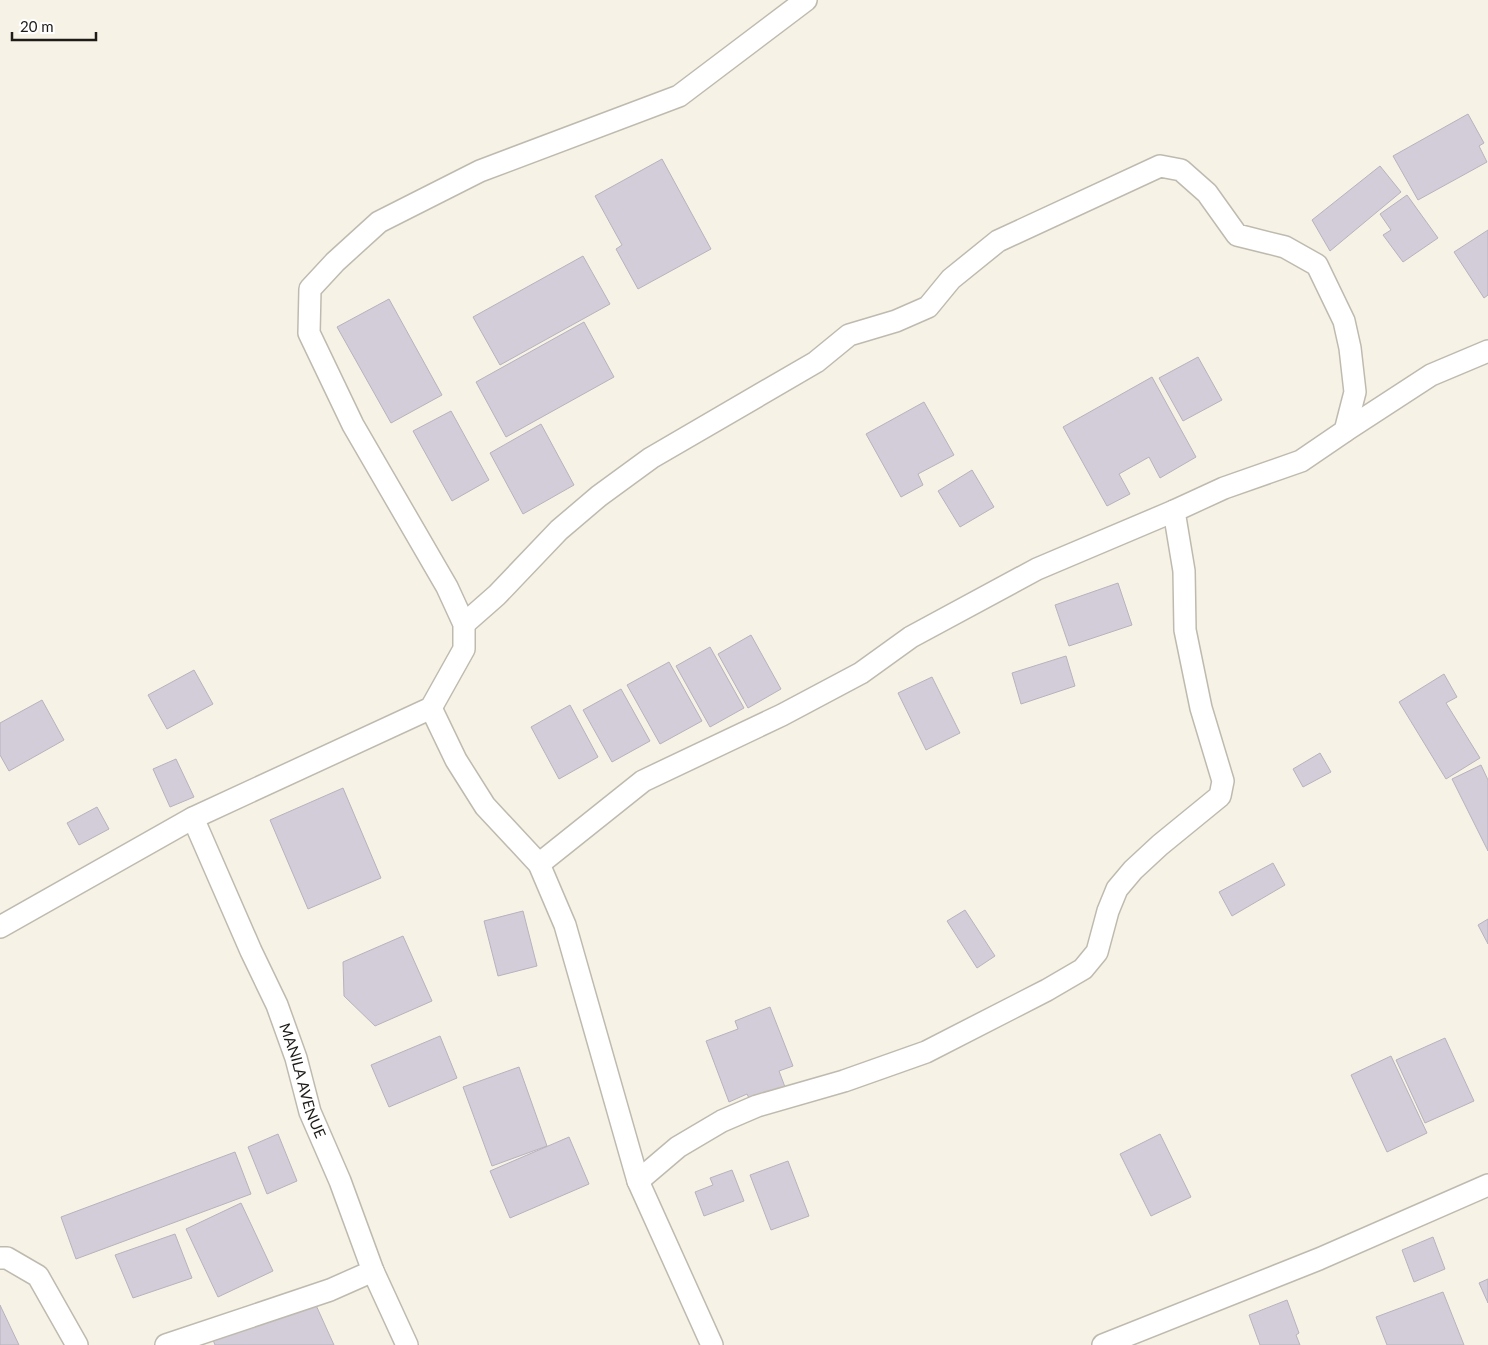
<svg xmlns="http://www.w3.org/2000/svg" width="1488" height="1345" font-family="Lato,sans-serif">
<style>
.building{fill:#d2cdd8;stroke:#b7b2bd}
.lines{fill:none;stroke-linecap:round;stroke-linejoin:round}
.street-casing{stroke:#bfbaaf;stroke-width:24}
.street{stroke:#fff;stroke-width:21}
.labels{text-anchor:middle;stroke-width:4;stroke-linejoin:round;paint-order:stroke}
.street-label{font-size:15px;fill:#1e1c18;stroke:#fff}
</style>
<rect width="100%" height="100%" fill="#f7f2e6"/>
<!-- building -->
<path class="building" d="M1468,114L1484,143L1479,146L1487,162L1418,200L1393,156Z
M662,159L711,249L638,289L616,249L622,245L595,196Z
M1380,166L1401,192L1330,251L1312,220Z
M1407,195L1438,238L1403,262L1383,235L1391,230L1380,214Z
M1488,230V295L1484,298L1454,252Z
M583,256L610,304L500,365L473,317Z
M389,299L442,395L391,423L337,327Z
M584,322L614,377L506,437L476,382Z
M1198,357L1222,400L1183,421L1159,378Z
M1152,377L1196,457L1160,478L1149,457L1119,474L1130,494L1107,506L1063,427Z
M924,402L954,455L918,474L923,485L901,497L866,434Z
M451,411L489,480L452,501L413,431Z
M541,424L574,485L523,514L490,453Z
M972,470L994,507L960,527L938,491Z
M1118,583L1132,625L1069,646L1055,605Z
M751,635L781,689L748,708L718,654Z
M710,647L744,708L710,727L676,666Z
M1066,656L1075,686L1021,704L1012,673Z
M669,662L702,721L660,744L627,685Z
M194,670L213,704L167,729L148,695Z
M1444,674L1457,697L1446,703L1480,758L1446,779L1399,702Z
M932,677L960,733L926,750L898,693Z
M621,689L650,741L612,762L583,710Z
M42,700L64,740L9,771L0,755V723Z
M570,705L598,757L559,779L531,727Z
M1320,753L1331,772L1303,787L1293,769Z
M176,759L194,797L170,807L153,769Z
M1481,765L1488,780V851L1452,779Z
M343,788L381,878L308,909L270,820Z
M97,807L109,829L79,845L67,823Z
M1273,863L1285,885L1232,916L1219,892Z
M965,910L995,956L977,968L947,921Z
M523,911L537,966L498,976L484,921Z
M1488,919V944L1478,925Z
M403,936L432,1001L375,1026L344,996L343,962Z
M770,1007L793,1066L779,1071L785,1087L750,1100L747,1094L729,1102L706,1041L738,1029L735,1021Z
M440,1036L457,1078L389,1107L371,1065Z
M1445,1038L1474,1101L1425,1123L1396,1060Z
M1391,1056L1427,1133L1387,1152L1351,1075Z
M519,1067L547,1146L492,1166L463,1087Z
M278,1134L297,1181L267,1194L248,1147Z
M1160,1134L1191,1197L1151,1216L1120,1154Z
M569,1137L589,1184L510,1218L490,1171Z
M235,1152L251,1194L76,1259L61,1217Z
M788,1161L809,1216L771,1230L750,1175Z
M732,1170L744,1201L704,1216L695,1192L713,1185L710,1178Z
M241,1203L273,1271L218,1297L186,1229Z
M175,1234L192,1278L133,1298L115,1255Z
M1433,1237L1445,1269L1414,1282L1402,1250Z
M1488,1279V1303L1479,1283Z
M1443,1292L1464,1345H1387L1376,1317Z
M1287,1300L1299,1333L1296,1335L1300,1345H1260L1249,1315Z
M315,1303L334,1345H215L213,1340Z
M0,1305L19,1345H0Z"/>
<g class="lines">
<defs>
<g id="street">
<path d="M1345,431L1431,375L1488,351"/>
<path d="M464,624L497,595L559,530L599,496L651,458L816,362L849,335L896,321L928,307L951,279L998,241L1160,166L1181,170L1207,193L1237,235L1285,247L1317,265L1344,321L1350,348L1355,392L1345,431L1301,461L1224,488L1174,511L1184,571L1185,630L1201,708L1223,781L1220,796L1160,845L1133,870L1117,889L1108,911L1097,952L1083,969L1047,990L926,1052L844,1081L757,1106L722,1121L678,1147L638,1181"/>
<path d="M431,708L456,760L485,806L539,864L565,925L638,1181L712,1345"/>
<path id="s1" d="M193,818L251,951L277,1005L296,1058L310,1112L340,1181L373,1271L407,1345"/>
<path d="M539,864L643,781L782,715L861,673L911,637L1037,569L1174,511"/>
<path d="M0,927L193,818L431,708L464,649V624L447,587L353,425L309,333L310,289L335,262L379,222L480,171L679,96L806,0"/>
<path d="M0,1258H7L38,1276L77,1345"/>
<path d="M166,1345L330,1290L373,1271"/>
<path d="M1103,1345L1319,1259L1488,1185"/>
</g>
</defs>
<!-- street casing -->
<use href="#street" class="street-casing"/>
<!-- street -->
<use href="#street" class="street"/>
</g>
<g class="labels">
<!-- street labels -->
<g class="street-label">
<text dy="5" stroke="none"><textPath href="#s1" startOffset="285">MANILA AVENUE</textPath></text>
</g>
</g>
<!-- scale -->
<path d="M12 32v8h84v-8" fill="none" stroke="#1e1c18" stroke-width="2.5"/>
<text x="20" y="32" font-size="15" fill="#1e1c18" stroke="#ffffff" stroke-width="4" paint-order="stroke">20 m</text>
</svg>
